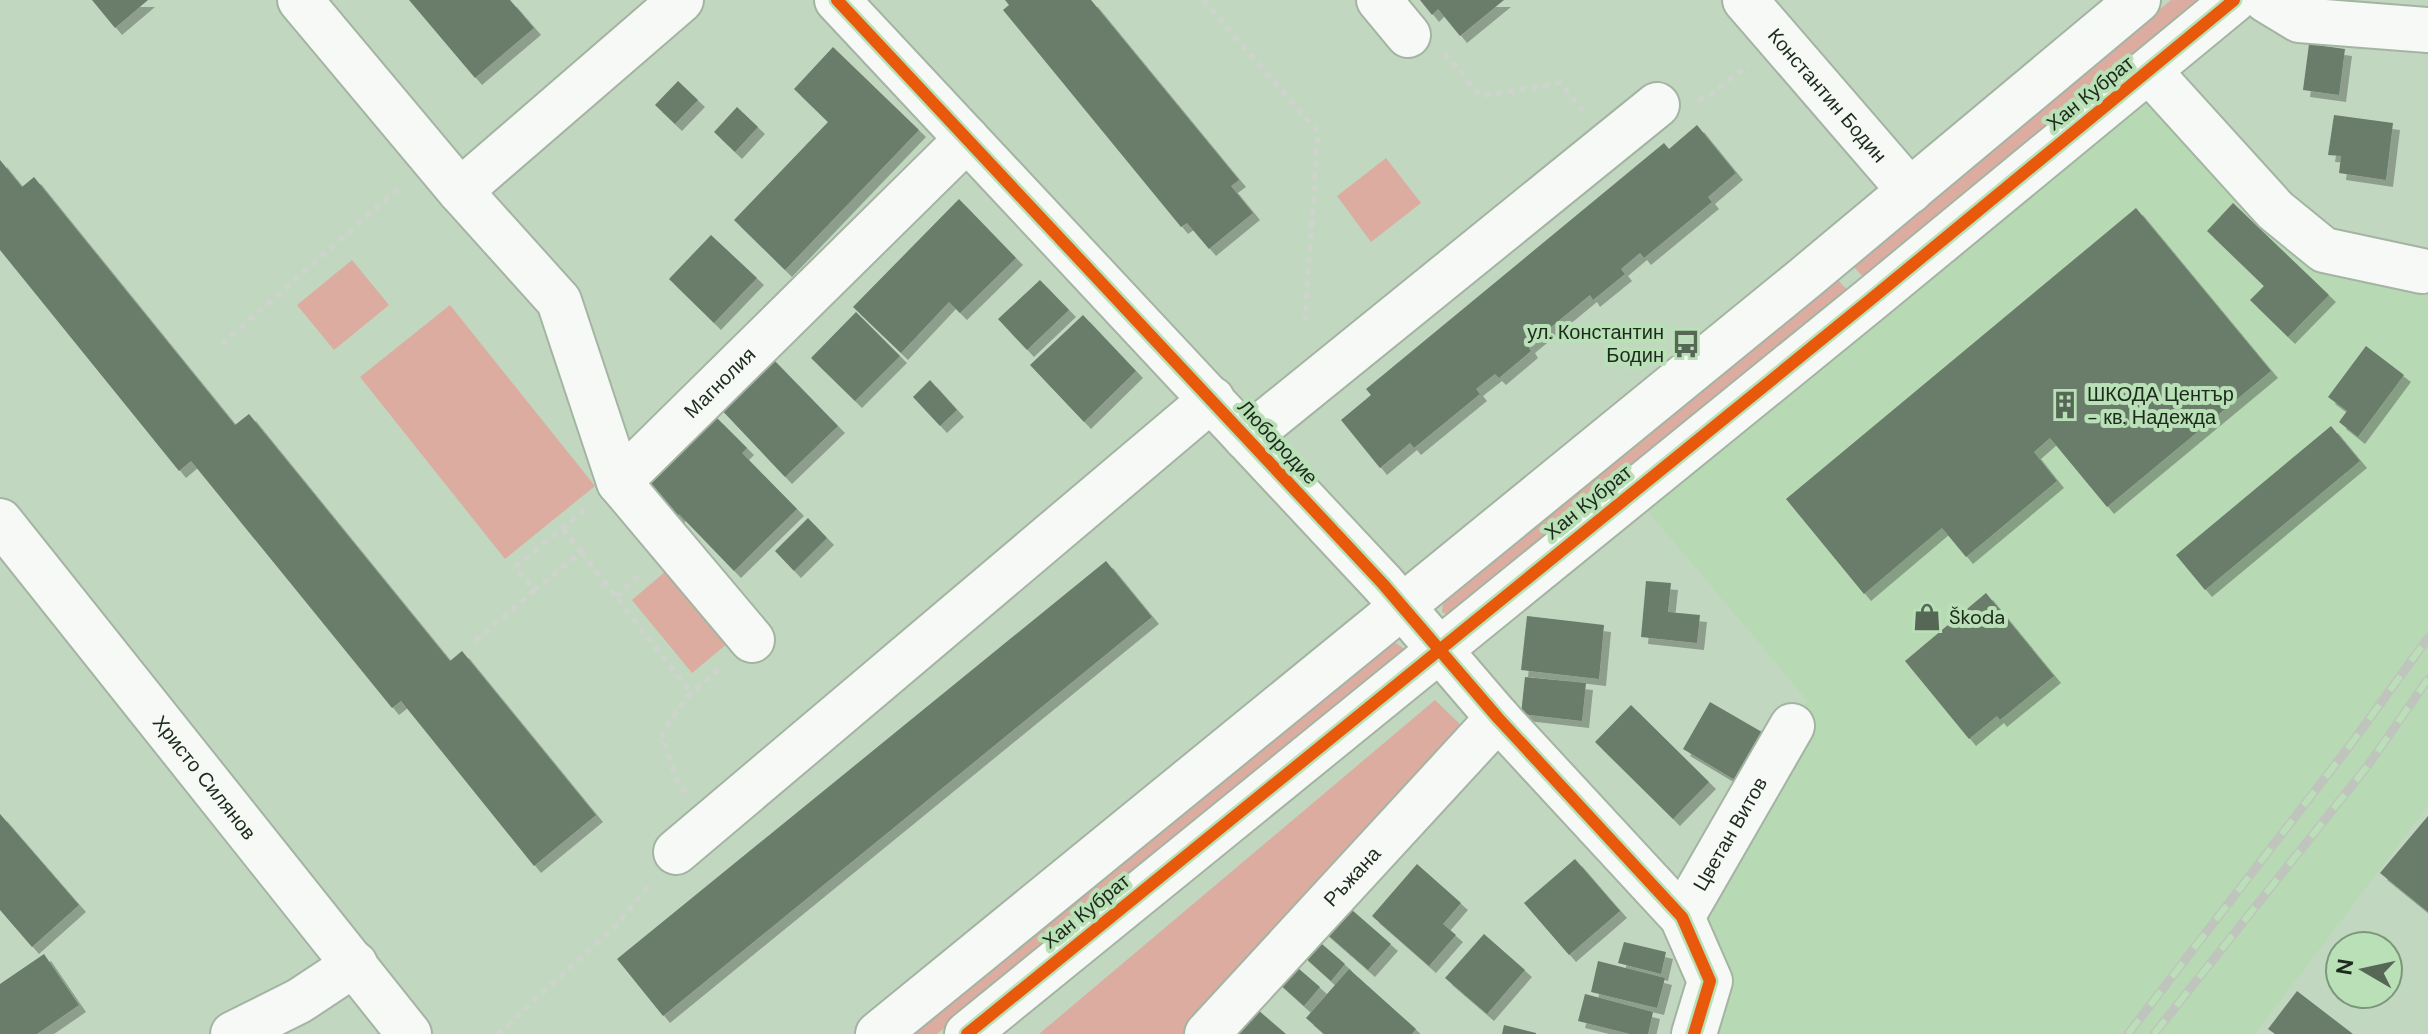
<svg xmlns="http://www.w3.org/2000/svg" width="2428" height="1034" font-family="'DM Sans',sans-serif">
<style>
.built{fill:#b7d9b4}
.green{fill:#dcaca0}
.building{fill:#6b7b6a;filter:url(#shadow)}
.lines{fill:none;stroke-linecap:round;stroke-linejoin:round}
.minor-casing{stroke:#a4b4a3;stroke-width:48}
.path{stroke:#ced4cd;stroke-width:5;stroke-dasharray:6 6;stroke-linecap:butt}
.minor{stroke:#f6f9f6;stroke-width:44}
.rail-casing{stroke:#bfc4bd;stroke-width:9}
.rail{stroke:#bae0b7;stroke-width:6;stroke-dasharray:18;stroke-linecap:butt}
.cycleway-casing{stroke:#bae0b7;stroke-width:17}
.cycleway{stroke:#e8590c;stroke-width:12}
.labels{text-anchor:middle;stroke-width:8;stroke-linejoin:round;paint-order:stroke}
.street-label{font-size:20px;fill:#1c2b1b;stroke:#bae0b7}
.poi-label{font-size:20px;fill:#1c2b1b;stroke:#bae0b7;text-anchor:start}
</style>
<defs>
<filter id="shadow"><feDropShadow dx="7" dy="7" stdDeviation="0" flood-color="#0004"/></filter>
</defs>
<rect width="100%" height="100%" fill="#c2d7c0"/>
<!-- built -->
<path class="built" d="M2149,71L2275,210L2428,272V806L2255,1034H1694L1682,917L1807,700L1632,492Z"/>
<!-- green -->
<path class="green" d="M2171,0H2197L1865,279L1854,267Z
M1386,158L1421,203L1371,242L1337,196Z
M352,260L389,305L334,350L297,305Z
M1838,280L1848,291L1450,616L1442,612L1443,602L1448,598Z
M450,305L595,486L505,559L360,377Z
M673,565L734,638L692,673L632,600Z
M1391,643H1396L1403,648V652L1394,664L937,1034H909Z
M1435,700L1464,728L1185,1034H1039Z"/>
<!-- building -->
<path class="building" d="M92,0H148L115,28Z
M409,0H510L534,28L475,78Z
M1005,0H1091L1239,180L1231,186L1253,213L1209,249L1187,223L1181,227L1003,10L1009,5Z
M1420,0H1504L1460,36L1438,9L1432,15Z
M2309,44L2345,49L2339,95L2303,90Z
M833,47L919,130L785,270L734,220L828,122L794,89Z
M678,81L698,100L675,124L655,105Z
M737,107L758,127L735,152L714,132Z
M2334,115L2393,123L2386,180L2339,173L2341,156L2328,155Z
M1697,125L1736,173L1708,197L1712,202L1644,258L1640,253L1621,269L1625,274L1593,300L1590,295L1528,346L1531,351L1499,378L1495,374L1476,389L1480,394L1414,448L1410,443L1380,468L1341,420L1371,395L1366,389L1664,143L1669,149Z
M0,160L22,187L34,177L235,425L249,414L450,661L462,651L596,815L534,866L401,701L392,708L191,461L179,471L0,250Z
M959,199L1016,258L960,313L949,302L901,353L853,307Z
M2233,203L2329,295L2288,337L2250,300L2264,286L2207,231Z
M2136,208L2271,371L2107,507L2050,438L2034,452L2057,481L1966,557L1942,528L1864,594L1786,499Z
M711,235L757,278L714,323L669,279Z
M1040,280L1069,310L1027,350L998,319Z
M856,312L900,356L855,401L811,358Z
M1083,315L1136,371L1084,422L1030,365Z
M2366,346L2404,375L2358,437L2339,422L2347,411L2328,397Z
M769,355L838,426L785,477L717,405Z
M930,380L957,410L940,426L913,397Z
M716,417L747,448L742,453L797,509L734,571L679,514L675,519L644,488Z
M2331,426L2360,461L2205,590L2176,555Z
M808,518L827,538L794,571L775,551Z
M1106,561L1152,617L663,1016L617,959Z
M1646,581L1671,583L1668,612L1700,615L1697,643L1641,637Z
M1986,593L2054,676L2000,720L1997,716L1969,739L1905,661Z
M1527,616L1604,625L1599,679L1521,670Z
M1525,677L1586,683L1582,721L1521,714Z
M1710,702L1774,739L1745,786L1683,749Z
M1631,705L1709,782L1673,819L1595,742Z
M0,814L79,905L32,947L0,910Z
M2428,816V912L2380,873Z
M1575,859L1620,911L1569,955L1524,903Z
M1417,864L1461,903L1443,924L1456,935L1429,966L1372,916Z
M1344,903L1391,944L1368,970L1321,929Z
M1484,934L1525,970L1487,1014L1445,978Z
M1315,938L1345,964L1331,981L1301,954Z
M1624,942L1666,952L1661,974L1618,963Z
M44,954L79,1005L37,1034H0V984Z
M1598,961L1665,978L1657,1008L1591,992Z
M1291,962L1320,987L1304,1006L1275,980Z
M1349,969L1416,1029L1412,1034H1324L1306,1018Z
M2297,991L2353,1034H2275L2268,1029Z
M1585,994L1653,1012L1648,1034H1630L1578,1021Z
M1251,1004L1286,1034H1226Z
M1504,1025L1536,1033V1034H1502Z"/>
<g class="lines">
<defs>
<g id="minor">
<path d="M300,0L460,191L559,301L619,482"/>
<path d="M837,0L1383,584L1498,718L1682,917L1710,981L1694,1034"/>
<path d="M1379,0L1408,35"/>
<path id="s1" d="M1745,0L1910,191"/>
<path d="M2266,0L2299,20L2428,30"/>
<path d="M2149,71L2275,210L2324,250L2422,271"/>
<path d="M460,191L681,0"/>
<path d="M1246,438L1657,105"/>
<path id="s2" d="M0,521L409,1034"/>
<path id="s3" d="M752,640L619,482L967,139"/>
<path d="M676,852L1212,399"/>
<path id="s4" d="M1682,917L1792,726"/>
<path d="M233,1034L299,1001L355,964"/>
<path d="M878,1034L1805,278L2138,0"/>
<path d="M967,1034L1870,300L2234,0"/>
<path id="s5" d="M1207,1034L1498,718"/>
</g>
</defs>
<!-- minor casing -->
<use href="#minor" class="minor-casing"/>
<!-- path -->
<path class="path" d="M1203,0L1318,132L1305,320
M1444,53L1481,96L1560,83L1583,111
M1698,99L1708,97L1748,65
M222,344L402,185
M581,552L691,693
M534,591L581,552L562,528
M616,596L642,573
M475,641L534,591L515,567L587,508
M686,792L676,779L662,734L686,698L721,667
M498,1034L616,925L650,884"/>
<!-- minor -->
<use href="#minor" class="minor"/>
<defs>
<path id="rail" d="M2128,1034L2351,744L2428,638
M2154,1034L2369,764L2428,679"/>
</defs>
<!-- rail casing -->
<use href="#rail" class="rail-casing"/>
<!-- rail -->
<use href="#rail" class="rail"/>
<defs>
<path id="cycleway" d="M837,0L1383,584L1498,718L1682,917L1710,981L1694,1034
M967,1034L1870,300L2234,0"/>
</defs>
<!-- cycleway casing -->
<use href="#cycleway" class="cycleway-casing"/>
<!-- cycleway -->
<use href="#cycleway" class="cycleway"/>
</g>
<!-- icons -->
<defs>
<symbol id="bus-bare" viewBox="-9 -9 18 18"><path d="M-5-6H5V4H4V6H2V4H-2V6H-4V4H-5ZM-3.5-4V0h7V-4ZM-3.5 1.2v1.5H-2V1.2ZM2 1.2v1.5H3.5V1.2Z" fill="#566755" stroke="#bae0b7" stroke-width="2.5" paint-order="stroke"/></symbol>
<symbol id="building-bare" viewBox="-9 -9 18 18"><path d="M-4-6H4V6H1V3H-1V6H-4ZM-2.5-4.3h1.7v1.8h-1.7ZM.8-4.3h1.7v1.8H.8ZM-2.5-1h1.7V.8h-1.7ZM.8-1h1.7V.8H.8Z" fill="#566755" stroke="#bae0b7" stroke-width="2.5" paint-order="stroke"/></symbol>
<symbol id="shop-bare" viewBox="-9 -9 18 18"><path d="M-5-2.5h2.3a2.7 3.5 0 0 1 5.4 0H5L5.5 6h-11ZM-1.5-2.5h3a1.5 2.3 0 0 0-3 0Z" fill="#566755" stroke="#bae0b7" stroke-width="2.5" paint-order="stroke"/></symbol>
</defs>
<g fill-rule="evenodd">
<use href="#bus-bare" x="1666" y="324" width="40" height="40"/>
<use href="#building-bare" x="2045" y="385" width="40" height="40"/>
<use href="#shop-bare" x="1907" y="597" width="40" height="40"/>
</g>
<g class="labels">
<!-- street labels -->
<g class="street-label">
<text transform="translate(2090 93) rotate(-39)" y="7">Хан Кубрат</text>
<text dy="7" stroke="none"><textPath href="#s1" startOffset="126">Константин Бодин</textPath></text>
<text dy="7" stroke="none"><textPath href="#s3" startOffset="348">Магнолия</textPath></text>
<text transform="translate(1278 442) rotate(47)" y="7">Любородие</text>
<text transform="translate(1588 502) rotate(-39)" y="7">Хан Кубрат</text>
<text dy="7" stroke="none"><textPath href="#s2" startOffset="328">Христо Силянов</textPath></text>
<text dy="7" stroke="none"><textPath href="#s4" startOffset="96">Цветан Витов</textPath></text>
<text dy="7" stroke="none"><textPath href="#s5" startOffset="214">Ръжана</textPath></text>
<text transform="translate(1086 911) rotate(-39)" y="7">Хан Кубрат</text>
</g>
<!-- poi labels -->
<g class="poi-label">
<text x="1664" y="339" text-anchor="end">ул. Константин<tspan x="1664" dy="23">Бодин</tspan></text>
<text x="2087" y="401">ШКОДА Център<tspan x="2087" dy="23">- кв. Надежда</tspan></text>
<text x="1949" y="624">Škoda</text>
</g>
</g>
<!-- north arrow -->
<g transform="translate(2364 970) rotate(279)"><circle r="38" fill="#bae0b7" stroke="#7b9879" stroke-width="2"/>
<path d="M0-6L14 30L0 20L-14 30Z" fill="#566755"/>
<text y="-12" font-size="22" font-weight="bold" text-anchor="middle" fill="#1c2b1b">N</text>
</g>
</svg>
